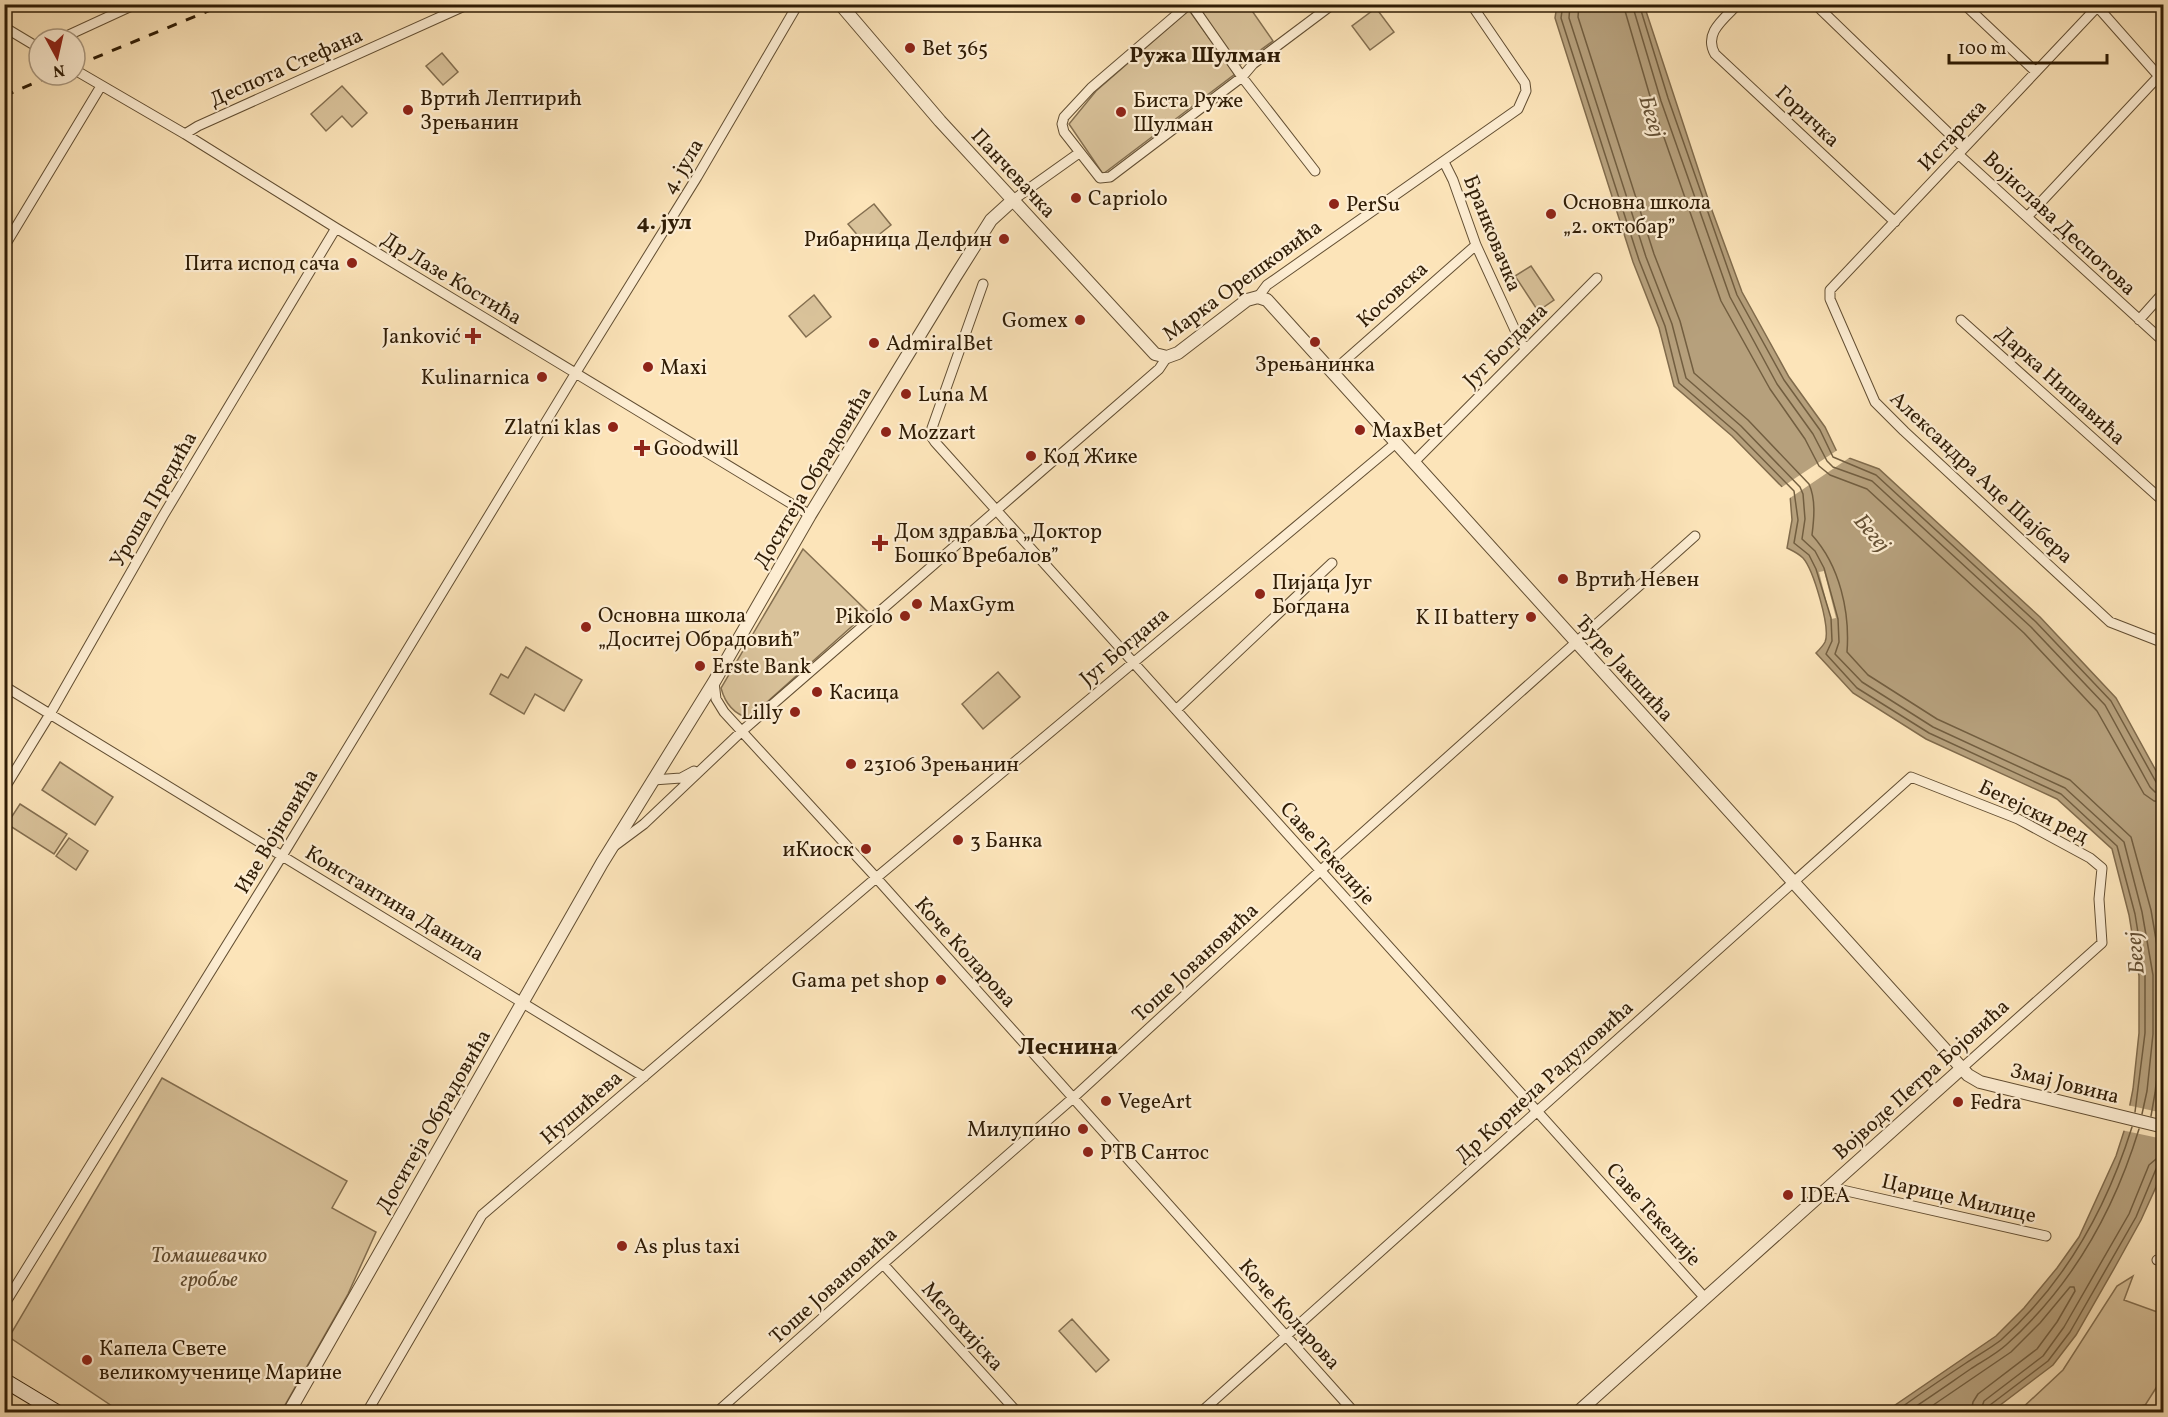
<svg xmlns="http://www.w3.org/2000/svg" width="2168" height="1417" font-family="Vollkorn,serif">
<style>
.green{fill:#d9c29a;stroke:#846f50;stroke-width:1.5}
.water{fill:#b6a07c;stroke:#806b4c;stroke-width:1.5}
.pier{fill:#fce4b9}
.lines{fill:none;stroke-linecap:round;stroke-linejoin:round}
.shore{stroke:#725e40;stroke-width:1.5}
.minor-casing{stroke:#624e32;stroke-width:11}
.tertiary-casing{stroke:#624e32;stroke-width:14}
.secondary-casing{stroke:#2f1c05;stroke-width:16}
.minor{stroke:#fdedd2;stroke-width:9}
.tertiary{stroke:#fdedd2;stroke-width:12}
.secondary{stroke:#fdedd2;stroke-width:14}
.rail{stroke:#2f1c05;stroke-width:3;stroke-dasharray:10 10;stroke-linecap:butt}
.poi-dot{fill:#8f2418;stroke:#fdedd2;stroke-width:2}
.labels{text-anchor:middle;stroke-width:4.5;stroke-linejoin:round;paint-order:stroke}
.poi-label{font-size:21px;fill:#2f1c05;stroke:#fdedd2;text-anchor:start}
.street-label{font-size:21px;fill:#2f1c05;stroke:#fdedd2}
.park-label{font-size:21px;font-style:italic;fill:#624e32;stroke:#fdedd2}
.neighbourhood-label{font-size:22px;font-weight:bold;fill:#2f1c05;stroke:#fdedd2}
.water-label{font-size:22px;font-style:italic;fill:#655135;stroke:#fdedd2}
.quarter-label{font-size:24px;font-weight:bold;fill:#2f1c05;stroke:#fdedd2}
</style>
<rect width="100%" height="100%" fill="#fce4b9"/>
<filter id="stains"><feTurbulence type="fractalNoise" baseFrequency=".00333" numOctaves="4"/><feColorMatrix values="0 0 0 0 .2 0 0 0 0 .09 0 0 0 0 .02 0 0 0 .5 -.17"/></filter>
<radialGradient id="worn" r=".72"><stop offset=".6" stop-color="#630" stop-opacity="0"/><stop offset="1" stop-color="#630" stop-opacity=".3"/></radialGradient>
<!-- green -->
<path class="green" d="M1192,5H1248L1273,41L1237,67Z
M1376,8L1394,32L1370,50L1352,26Z
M1189,10L1235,74L1103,174L1069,124L1096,91Z
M442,53L458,72L443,85L426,66Z
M342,86L367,113L352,127L342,116L326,131L311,114Z
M874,204L891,225L866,245L848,224Z
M1531,266L1554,300L1538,311L1515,276Z
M814,295L831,317L806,337L789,316Z
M803,549L868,612L749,718C733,714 725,703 721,688Z
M526,647L582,680L564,711L535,694L524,714L490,694L501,674L508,678Z
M998,672L1020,697L983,729L962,704Z
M60,762L113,797L95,825L42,790Z
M20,804L67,834L54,854L7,824Z
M69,838L88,851L76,870L56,856Z
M162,1078L347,1181L332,1208L376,1232L348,1294L281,1412H121L9,1337Z
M2133,1276L2124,1300L2163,1314V1377L2144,1407L2127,1406L2018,1412L2063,1370L2117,1286Z
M1072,1319L1109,1360L1096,1372L1059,1331Z"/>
<!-- water -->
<path class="water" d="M1557,5H1644L1710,205L1742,292L1789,377L1825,427L1838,454L1879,469L2040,617L2116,698L2160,778L2164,789L2163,1163L2156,1187L2141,1220L2115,1267L2076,1335L2053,1365L1991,1412H1885L1996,1336L2024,1308L2057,1268L2079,1237L2116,1156L2126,1125L2133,1089L2139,1033V976L2129,915L2112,849L2057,799L1926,739L1853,693L1816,653C1819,650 1823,646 1825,642C1831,628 1813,569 1803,558C1798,553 1793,551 1787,548L1792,520L1790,495L1732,436L1674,386L1659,328L1633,262L1555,18Z"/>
<!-- pier -->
<path class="pier" d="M1839,449L1840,452L1852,456L1787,500V497L1779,489Z
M1824,571L1836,618L1831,619L1819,572Z
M2127,1105L2163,1113V1139L2121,1130Z"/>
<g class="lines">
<!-- shore -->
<path class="shore" d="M1563,4L1561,18L1639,260L1665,326L1679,383L1736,432L1794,491L1798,520L1794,543L1809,555L1816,569L1831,618L1832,641L1826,654L1857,688L1929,733L2061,794L2117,846L2135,914L2145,976V1033L2135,1112
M1570,4L1569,18L1646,257L1672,324L1686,378L1741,426L1800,487L1803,494L1805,519L1802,539L1815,551L1824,568L1838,619L1839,642L1835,654L1862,682L1933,727L2065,788L2124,842L2142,912L2153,975V1034L2147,1091L2142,1114
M1579,4L1578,17L1654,254L1680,321L1694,373L1748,420L1809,484C1816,499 1814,519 1812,535C1840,566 1850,612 1847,652L1868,675L1937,719L2070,780L2131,837L2151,910L2162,975V1034L2155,1093L2151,1116
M1623,4L1652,103L1721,301L1770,389L1805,439L1819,466L1830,475L1867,489L2024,633L2097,711L2144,794L2154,801L2164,802
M1632,4L1661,101L1730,297L1777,384L1813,434L1827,461L1833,467L1872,481L2031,627L2105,705L2150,787L2155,792L2164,793
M1639,4L1668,98L1737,295L1784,380L1820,430L1833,457L1876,475L2036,622L2111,701L2156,782L2164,786
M1895,1412C1918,1395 1942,1379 1966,1363C1978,1355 1991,1348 2001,1340C2065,1283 2107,1207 2132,1127
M1907,1412C1929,1398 1950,1383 1972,1368C1983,1361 1996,1354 2006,1345C2071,1287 2114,1211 2139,1129
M1923,1412L2011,1352L2040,1323L2070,1287H2074L2075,1291L2057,1322L2037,1349L1978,1394L1973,1402L1971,1412
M1980,1412L1984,1401L2043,1356L2064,1327L2129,1214L2149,1165L2156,1159L2164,1158
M1988,1412L1990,1405L2048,1361L2070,1332L2136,1217L2156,1169L2164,1166"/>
<defs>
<path id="minor" d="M1189,4L1091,88L1064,117L1062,124L1064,132L1100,178L1110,177L1242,77L1253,64L1333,4
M1191,4L1242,77L1315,171
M1738,4C1724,19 1703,33 1715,54L1895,222
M1815,4L1964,148
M1964,4L2036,72
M2095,4L2164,82
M2100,4L1830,290V299L1875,402L1904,431L2110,622L2164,643
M4,27L39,48
M60,39L136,4
M75,70L185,134L336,228L810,515
M185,134L198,126L469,4
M1958,154L2164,342
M1444,162L1453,180L1476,245L1521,343L1526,349
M1013,200L1079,153
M2027,217L2158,77
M4,247L101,86
M983,284L932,428L931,436L935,442L1705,1298
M1258,297L1267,285L1518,109L1526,91L1525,83L1471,4
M1961,320L2164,502
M2139,320L2164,292
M1332,372L1476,245
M1414,462L1597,278
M714,682L716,699L724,712L871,872L1354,1412
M4,686L644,1077
M1176,710L1332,563
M653,780L681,778L694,771
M4,789L50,714L163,516L336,228
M613,847L644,824L742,731L1159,369L1167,357
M1829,1187L2046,1236
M2157,1260L2164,1262
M883,1264L1017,1412
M4,1305L282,856L575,374L697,177L798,4
M367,1412L482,1215L876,878L1397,442
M717,1412L883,1264L1073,1098L1320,871L1695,536
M1201,1412L1911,777L2018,819L2090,858L2102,868L2099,899L2102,943L1962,1068
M2141,1412L2144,1410L2154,1412"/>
<path id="tertiary" d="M840,4L940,121L1155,354L1167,357L1178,353L1247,300L1258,297L1267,300L1968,1075L1980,1082L2164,1127
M289,1412L602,863L714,682L810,515L955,277L991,220L1013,200
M1578,1412L1962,1068"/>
<path id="secondary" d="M4,1380L57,1412"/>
</defs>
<!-- minor casing -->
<use href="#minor" class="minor-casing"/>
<!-- tertiary casing -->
<use href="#tertiary" class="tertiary-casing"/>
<!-- secondary casing -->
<use href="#secondary" class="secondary-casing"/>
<!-- minor -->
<use href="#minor" class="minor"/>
<!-- tertiary -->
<use href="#tertiary" class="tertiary"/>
<!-- secondary -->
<use href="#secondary" class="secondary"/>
<!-- rail -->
<path class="rail" d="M75,66L225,4
M4,96L53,75"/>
</g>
<!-- markers -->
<g class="poi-dot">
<circle cx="910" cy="48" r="6"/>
<circle cx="408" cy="110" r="6"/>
<circle cx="1121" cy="112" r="6"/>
<circle cx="1076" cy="198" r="6"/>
<circle cx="1334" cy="204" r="6"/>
<circle cx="1551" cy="214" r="6"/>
<circle cx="1004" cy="239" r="6"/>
<circle cx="352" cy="263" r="6"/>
<circle cx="1080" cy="320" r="6"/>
<path d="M470 327h6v6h6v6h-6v6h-6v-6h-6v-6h6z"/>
<circle cx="1315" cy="342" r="6"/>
<circle cx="874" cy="343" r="6"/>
<circle cx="648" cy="367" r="6"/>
<circle cx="542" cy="377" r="6"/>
<circle cx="906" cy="394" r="6"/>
<circle cx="613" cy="427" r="6"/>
<circle cx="1360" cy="430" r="6"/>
<circle cx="886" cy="432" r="6"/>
<path d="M639 439h6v6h6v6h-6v6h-6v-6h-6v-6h6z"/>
<circle cx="1031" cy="456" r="6"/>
<path d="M877 534h6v6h6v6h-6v6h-6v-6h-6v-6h6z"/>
<circle cx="1563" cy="579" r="6"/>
<circle cx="1260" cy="594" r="6"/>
<circle cx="917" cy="604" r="6"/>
<circle cx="905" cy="616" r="6"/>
<circle cx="1531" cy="617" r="6"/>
<circle cx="586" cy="627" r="6"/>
<circle cx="700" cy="666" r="6"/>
<circle cx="817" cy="692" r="6"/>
<circle cx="795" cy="712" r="6"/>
<circle cx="851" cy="764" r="6"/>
<circle cx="958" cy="840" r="6"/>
<circle cx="866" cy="849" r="6"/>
<circle cx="941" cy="980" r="6"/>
<circle cx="1106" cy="1101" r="6"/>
<circle cx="1958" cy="1102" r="6"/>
<circle cx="1083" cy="1129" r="6"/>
<circle cx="1088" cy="1152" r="6"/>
<circle cx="1788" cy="1195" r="6"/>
<circle cx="622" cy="1246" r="6"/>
<circle cx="87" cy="1360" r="6"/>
</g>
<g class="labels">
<!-- poi labels -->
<g class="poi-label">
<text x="922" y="55">Bet 365</text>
<text x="420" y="105">Вртић Лептирић<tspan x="420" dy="24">Зрењанин</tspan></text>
<text x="1133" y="107">Биста Руже<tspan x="1133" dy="24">Шулман</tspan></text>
<text x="1088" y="205">Capriolo</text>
<text x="1563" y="209">Основна школа<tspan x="1563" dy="24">„2. октобар”</tspan></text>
<text x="1346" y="211">PerSu</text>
<text x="992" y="246" text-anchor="end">Рибарница Делфин</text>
<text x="340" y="270" text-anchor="end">Пита испод сача</text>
<text x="1068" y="327" text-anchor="end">Gomex</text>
<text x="461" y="343" text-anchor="end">Janković</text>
<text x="886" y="350">AdmiralBet</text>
<text x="1315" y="371" text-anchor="middle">Зрењанинка</text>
<text x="660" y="374">Maxi</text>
<text x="530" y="384" text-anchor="end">Kulinarnica</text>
<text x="918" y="401">Luna M</text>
<text x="601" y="434" text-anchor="end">Zlatni klas</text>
<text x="1372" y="437">MaxBet</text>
<text x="898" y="439">Mozzart</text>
<text x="654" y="455">Goodwill</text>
<text x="1043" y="463">Код Жике</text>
<text x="894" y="538">Дом здравља „Доктор<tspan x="894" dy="24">Бошко Вребалов”</tspan></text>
<text x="1575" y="586">Вртић Невен</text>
<text x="1272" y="589">Пијаца Југ<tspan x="1272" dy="24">Богдана</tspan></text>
<text x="929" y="611">MaxGym</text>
<text x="598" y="622">Основна школа<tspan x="598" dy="24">„Доситеј Обрадовић”</tspan></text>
<text x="893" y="623" text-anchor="end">Pikolo</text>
<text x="1519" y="624" text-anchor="end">K II battery</text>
<text x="712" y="673">Erste Bank</text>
<text x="829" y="699">Касица</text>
<text x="783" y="719" text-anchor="end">Lilly</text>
<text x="863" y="771">23106 Зрењанин</text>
<text x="970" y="847">3 Банка</text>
<text x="854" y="856" text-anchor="end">иКиоск</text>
<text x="929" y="987" text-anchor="end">Gama pet shop</text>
<text x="1118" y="1108">VegeArt</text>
<text x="1970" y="1109">Fedra</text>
<text x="1071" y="1136" text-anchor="end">Милупино</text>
<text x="1100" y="1159">РТВ Сантос</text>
<text x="1800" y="1202">IDEA</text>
<text x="634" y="1253">As plus taxi</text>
<text x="99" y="1355">Капела Свете<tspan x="99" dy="24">великомученице Марине</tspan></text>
</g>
<!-- street labels -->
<g class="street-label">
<text transform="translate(286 67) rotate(-24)" y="7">Деспота Стефана</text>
<text transform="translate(1808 116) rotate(43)" y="7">Горичка</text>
<text transform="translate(1952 135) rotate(-47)" y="7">Истарска</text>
<text transform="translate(682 166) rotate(-59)" y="7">4. јула</text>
<text transform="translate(1014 173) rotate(47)" y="7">Панчевачка</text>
<text transform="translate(2060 223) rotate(43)" y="7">Војислава Деспотова</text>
<text transform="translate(1493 233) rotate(68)" y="7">Бранковачка</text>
<text transform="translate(452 278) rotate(31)" y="7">Др Лазе Костића</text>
<text transform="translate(1242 280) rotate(-36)" y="7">Марка Орешковића</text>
<text transform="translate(1392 294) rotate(-42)" y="7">Косовска</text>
<text transform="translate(1505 345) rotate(-45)" y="7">Југ Богдана</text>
<text transform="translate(2061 385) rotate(42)" y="7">Дарка Нишавића</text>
<text transform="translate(812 477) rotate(-59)" y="7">Доситеја Обрадовића</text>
<text transform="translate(1982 477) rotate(43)" y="7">Александра Аце Шајбера</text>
<text transform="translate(153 499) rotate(-60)" y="7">Уроша Предића</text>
<text transform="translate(1124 646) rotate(-40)" y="7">Југ Богдана</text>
<text transform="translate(1625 668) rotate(48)" y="7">Ђуре Јакшића</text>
<text transform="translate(2034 811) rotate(26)" y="7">Бегејски ред</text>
<text transform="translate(276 831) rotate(-59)" y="7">Иве Војновића</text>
<text transform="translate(1328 853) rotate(48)" y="7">Саве Текелије</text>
<text transform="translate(395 903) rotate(31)" y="7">Константина Данила</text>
<text transform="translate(966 952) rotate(48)" y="7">Коче Коларова</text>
<text transform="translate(1195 962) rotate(-43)" y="7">Тоше Јовановића</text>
<text transform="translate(1921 1079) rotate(-42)" y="7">Војводе Петра Бојовића</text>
<text transform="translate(1544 1081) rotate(-42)" y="7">Др Корнела Радуловића</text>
<text transform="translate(2065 1083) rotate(14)" y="7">Змај Јовина</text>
<text transform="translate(581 1107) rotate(-41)" y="7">Нушићева</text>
<text transform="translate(433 1121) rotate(-60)" y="7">Доситеја Обрадовића</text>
<text transform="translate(1959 1198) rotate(13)" y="7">Царице Милице</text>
<text transform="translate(1654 1214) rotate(48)" y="7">Саве Текелије</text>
<text transform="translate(833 1285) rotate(-42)" y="7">Тоше Јовановића</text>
<text transform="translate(1290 1314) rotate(48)" y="7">Коче Коларова</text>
<text transform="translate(963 1326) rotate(48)" y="7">Метохијска</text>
</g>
<!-- park labels -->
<g class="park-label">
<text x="209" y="1262">Томашевачко<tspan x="209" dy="24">гробље</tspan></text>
</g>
<!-- neighbourhood labels -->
<g class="neighbourhood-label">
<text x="1205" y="62">Ружа Шулман</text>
<text x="664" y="229">4. јул</text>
</g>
<!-- water labels -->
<g class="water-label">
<text transform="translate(1653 116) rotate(73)" y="8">Бегеј</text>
<text transform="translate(1873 532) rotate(49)" y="8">Бегеј</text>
<text transform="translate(2134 953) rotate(-95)" y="8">Бегеј</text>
</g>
<!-- quarter labels -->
<g class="quarter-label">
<text x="1068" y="1054">Леснина</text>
</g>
</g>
<!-- margin -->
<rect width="2168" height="1417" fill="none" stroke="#fce4b9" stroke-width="24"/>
<rect x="6" y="6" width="2156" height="1405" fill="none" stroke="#2f1c05" stroke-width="3"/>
<rect x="12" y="12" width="2144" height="1393" fill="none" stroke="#2f1c05" stroke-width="1.5"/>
<!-- north arrow -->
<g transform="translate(57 57) rotate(172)"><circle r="28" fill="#fdedd2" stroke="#ab9980" stroke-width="1.5"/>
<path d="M0-4.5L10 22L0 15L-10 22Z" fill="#8f2418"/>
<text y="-9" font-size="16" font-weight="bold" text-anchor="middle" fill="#2f1c05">N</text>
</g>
<!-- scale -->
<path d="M1949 54v9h158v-9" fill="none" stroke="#2f1c05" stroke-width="3"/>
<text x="1958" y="54" font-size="18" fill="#2f1c05" stroke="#fdedd2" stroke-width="4.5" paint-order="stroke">100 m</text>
<rect width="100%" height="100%" filter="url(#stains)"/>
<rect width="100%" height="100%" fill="url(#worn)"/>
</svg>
